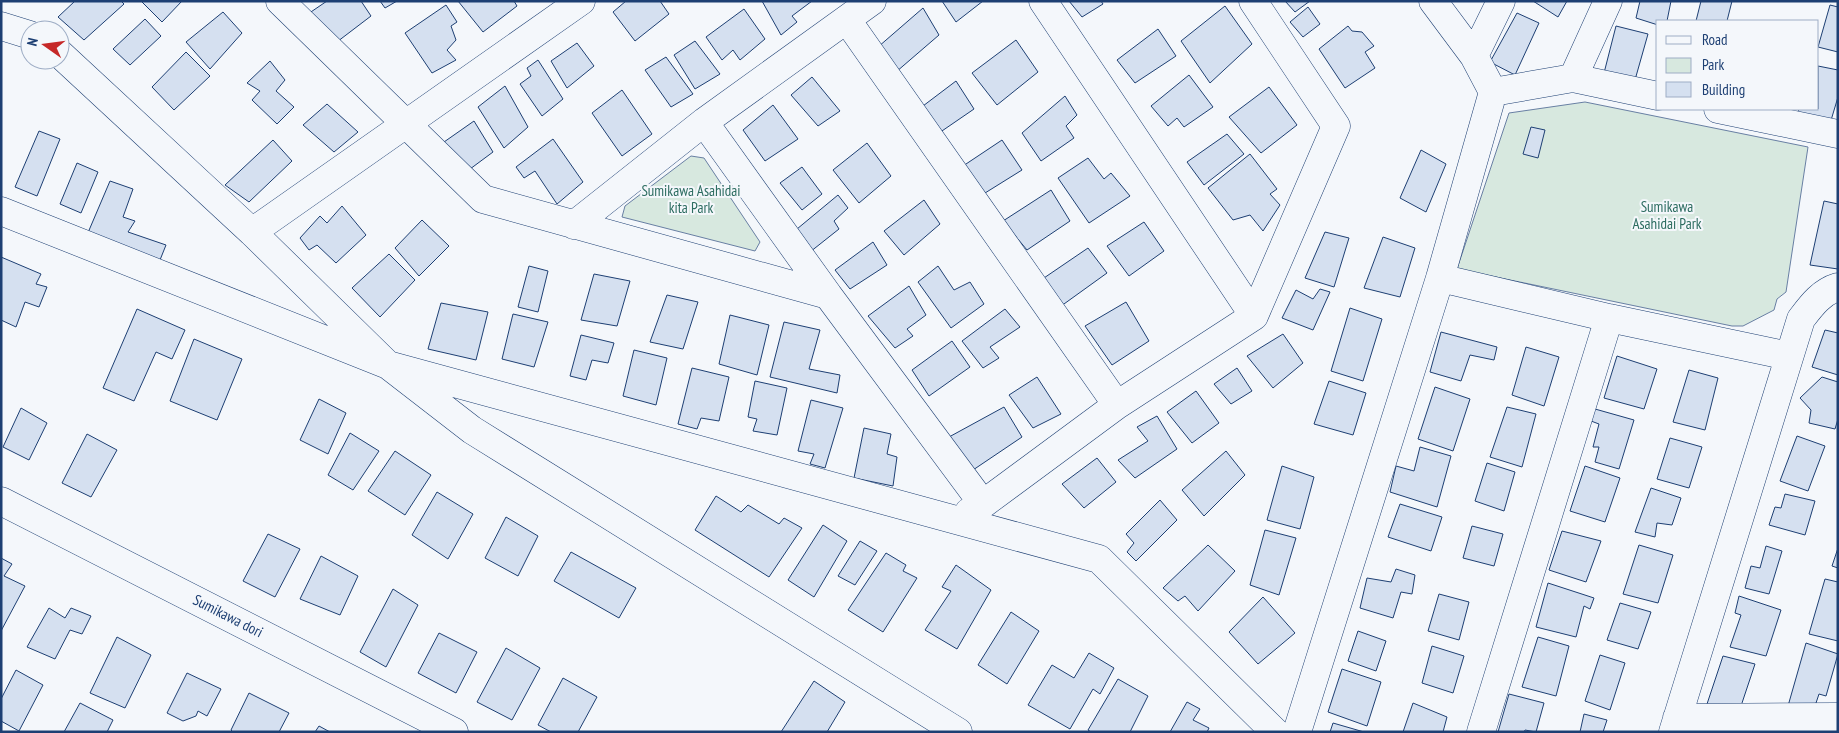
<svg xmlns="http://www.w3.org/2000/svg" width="1839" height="733" font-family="'PT Sans Narrow',sans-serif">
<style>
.green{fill:#d7e8df;stroke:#687fa3}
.building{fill:#d5e0f0;stroke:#1d3f73}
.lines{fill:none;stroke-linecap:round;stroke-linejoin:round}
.minor-casing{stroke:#1d3f73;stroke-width:29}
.minor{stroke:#f4f7fb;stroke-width:28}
.labels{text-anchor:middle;stroke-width:4;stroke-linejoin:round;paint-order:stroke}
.park-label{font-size:15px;fill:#2c6c60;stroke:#f4f7fb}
.street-label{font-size:15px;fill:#1d3f73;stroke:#f4f7fb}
</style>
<rect width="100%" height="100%" fill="#f4f7fb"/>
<!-- green -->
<path class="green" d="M1585,102L1808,147L1786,292L1777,299L1774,310L1743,326H1732L1457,269L1509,113Z
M691,156L704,158L760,242L755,251L622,217L625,206Z"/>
<!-- building -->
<path class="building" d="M75,1H121L124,4L84,40L58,17Z
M141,1H182L162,22Z
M327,1H361L371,16L329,48L305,16Z
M380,1H397L385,8Z
M458,1H514L517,6L483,32Z
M626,1H660L669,14L635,41L613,12Z
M762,1H812L792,16L797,22L781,35Z
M942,1H983L956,22Z
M1069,1H1101L1103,4L1082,17Z
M1285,1H1310L1295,12Z
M1533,1H1567L1558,17Z
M1640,1H1671L1667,21H1658V25L1636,18Z
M1701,1H1732L1727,21H1696Z
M446,5L457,22L451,26L456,40L447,50L456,60L432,73L405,33Z
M1830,5L1838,7V52L1818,47Z
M1225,6L1252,44L1210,83L1181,41Z
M1308,7L1320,24L1303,37L1290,22Z
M923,8L939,35L896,72L878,47Z
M744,9L765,39L740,60L733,50L722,60L706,37Z
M223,12L242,33L210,69L186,42Z
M1517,13L1539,23L1515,75L1490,62Z
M145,19L161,36L130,65L113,49Z
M1348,26L1352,31L1362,32L1374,46L1365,52L1375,68L1345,88L1319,49Z
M1616,26L1648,34L1633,87L1603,77Z
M1158,29L1176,56L1135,83L1117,60Z
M1016,40L1038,72L997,105L972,73Z
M695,41L720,74L695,89L674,55Z
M577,43L594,66L567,88L551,61Z
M186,52L210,76L174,110L152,87Z
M666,57L693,94L671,107L645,70Z
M538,60L563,99L542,116L520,84L531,76L527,68Z
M270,61L285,80L276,91L294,107L277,124L252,100L260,91L247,83Z
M1818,66L1838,70V97L1829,127L1796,119L1799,109H1818Z
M1189,75L1213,107L1184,127L1177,118L1168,126L1151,106Z
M812,77L840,111L818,126L791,95Z
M956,81L974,109L939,133L919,109Z
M505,86L528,127L504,148L478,107Z
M1269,87L1297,125L1261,153L1229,117Z
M622,90L652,134L622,156L592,113Z
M1065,96L1077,115L1066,126L1074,138L1041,161L1022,133Z
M327,104L358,132L334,152L303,125Z
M773,105L798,139L765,161L743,130Z
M474,121L493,152L466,172L444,142Z
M1531,127L1545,130L1538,158L1523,154Z
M39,131L60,139L37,196L15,187Z
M1227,134L1244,154L1204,185L1187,162Z
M553,139L583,182L557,204L535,171L524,178L516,167Z
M273,140L292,161L249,202L225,185Z
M1002,140L1022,170L977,198L960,168Z
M867,143L891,176L859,203L833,170Z
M1421,150L1446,164L1426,212L1400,198Z
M1250,154L1277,189L1270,194L1280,205L1263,231L1250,215L1233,220L1208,188Z
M1088,158L1104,179L1111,173L1130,196L1089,223L1058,178Z
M77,163L98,172L81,213L60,204Z
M802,167L822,194L802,210L780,183Z
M110,181L133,189L123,217L135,221L128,232L166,245L158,265L87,235Z
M1051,190L1070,221L1027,250L1003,221Z
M838,195L848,208L834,221L839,229L810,252L797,229Z
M924,200L940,224L904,255L884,231Z
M1824,201L1838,204V269L1810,265Z
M342,206L366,235L336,263L317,245L309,250L300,238L320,216L327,223Z
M422,220L449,246L419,276L395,248Z
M1144,222L1164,251L1129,276L1107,246Z
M1325,232L1349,238L1334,287L1305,278Z
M1383,237L1415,248L1400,297L1364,288Z
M873,242L887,265L850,289L835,270Z
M1088,248L1107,273L1057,309L1041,280Z
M389,254L415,280L380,317L352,288Z
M1,257L41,274L36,284L47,287L39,307L25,302L16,327L1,320Z
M529,266L548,271L538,312L518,307Z
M938,266L954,290L970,282L984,304L951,328L918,282Z
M594,274L630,281L617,326L581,320Z
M909,286L926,315L907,329L913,336L895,348L868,316Z
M1320,289L1330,292L1313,330L1282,318L1296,290L1313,299Z
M667,295L698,302L683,349L650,342Z
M1126,302L1149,341L1112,365L1085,326Z
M441,303L488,312L476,360L428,349Z
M1350,308L1382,319L1363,381L1331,371Z
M137,309L185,330L172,359L156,352L134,401L103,388Z
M1005,309L1020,327L990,347L999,358L983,368L962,341Z
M513,314L548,322L534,367L502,359Z
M730,315L769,325L757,375L719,364Z
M784,322L820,330L809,369L840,375L837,393L770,377Z
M1825,330L1838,333V375L1812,367Z
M1441,332L1497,347L1494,360L1470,355L1461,381L1430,372Z
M1283,334L1303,363L1273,388L1247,356Z
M581,335L614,343L608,363L592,360L586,380L570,376Z
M194,339L242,359L217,420L170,401Z
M952,341L970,367L929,396L912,370Z
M1526,347L1559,357L1544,406L1512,395Z
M634,350L667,358L656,405L623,396Z
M1617,356L1657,369L1644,409L1604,398Z
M692,368L729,377L719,421L701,418L697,429L678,424Z
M1237,368L1252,391L1231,404L1214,384Z
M1689,370L1718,378L1705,430L1673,422Z
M1037,377L1061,414L1033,428L1009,395Z
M1822,377L1838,382V419L1835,429L1809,423L1811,410L1800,398Z
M755,381L787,388L777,435L753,431L757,419L748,417Z
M1329,381L1366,393L1353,435L1314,424Z
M1435,387L1470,399L1453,451L1418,439Z
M1196,391L1219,423L1192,443L1167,412Z
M319,399L346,413L328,454L300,440Z
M811,400L843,408L825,468L810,464L814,454L798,451Z
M1004,407L1022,437L973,470L949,437Z
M1507,407L1536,414L1522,467L1490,457Z
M21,408L47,423L29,460L3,447Z
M1595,409L1634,420L1619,469L1595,462L1599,447H1593L1599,424L1591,421Z
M1157,416L1177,449L1135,478L1118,460L1148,441L1137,427Z
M864,428L891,434L887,454L897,457L893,486L854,478Z
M350,433L379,451L353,490L328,475Z
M87,434L117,450L91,497L62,483Z
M1797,436L1825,446L1808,491L1780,481Z
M1670,438L1702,447L1689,488L1657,479Z
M1420,447L1451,456L1437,507L1390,492L1396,466L1414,471Z
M395,451L431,475L405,515L368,491Z
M1226,451L1245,475L1204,516L1182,490Z
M1097,458L1116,482L1084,508L1062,484Z
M1487,463L1515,472L1504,511L1475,501Z
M1282,466L1314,477L1300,529L1267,520Z
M1585,466L1620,478L1605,522L1570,511Z
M1651,488L1681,498L1672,525L1657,523L1655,537L1635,532Z
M437,492L473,514L448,559L412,535Z
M1785,494L1815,501L1805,535L1769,525L1775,507L1781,508Z
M716,496L741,512L748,505L779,524L784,518L802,528L769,577L695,530Z
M1160,500L1177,520L1136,561L1127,552L1134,543L1126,534Z
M1400,504L1442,517L1431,551L1388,537Z
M506,517L538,536L518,576L485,558Z
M823,525L847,541L814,597L788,580Z
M1472,526L1503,534L1494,566L1463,558Z
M1265,530L1296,538L1279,595L1250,585Z
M1562,531L1601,541L1586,582L1549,570Z
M268,534L300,549L275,597L243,581Z
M860,541L877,551L855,585L838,576Z
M1208,545L1235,571L1198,611L1185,596L1178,601L1163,588Z
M1639,545L1673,555L1658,603L1623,594Z
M1766,546L1782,551L1769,594L1745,588L1751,566L1760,568Z
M1838,548V568L1832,566Z
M571,552L636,588L619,618L554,581Z
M886,553L906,565L903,571L917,578L883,632L848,610Z
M321,556L358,576L340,615L300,599Z
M1,558L12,564L4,576L25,586L1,631Z
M956,565L991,590L957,649L925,630L951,591L942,587Z
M1396,569L1415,575L1412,594L1401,592L1393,618L1360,608L1367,578L1391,582Z
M1825,579L1838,582V641L1809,634Z
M1548,583L1594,598L1590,609L1584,606L1576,637L1536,627Z
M393,589L418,605L386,667L360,652Z
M1439,594L1469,602L1459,640L1428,631Z
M1739,596L1781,610L1766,656L1730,647L1741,615L1735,613Z
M1263,597L1295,633L1258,664L1229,632Z
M1620,603L1651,612L1638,649L1607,640Z
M49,608L65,618L71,608L91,616L82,634L70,630L55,659L27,647Z
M1011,612L1039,631L1007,684L978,665Z
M1358,631L1386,641L1376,671L1348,661Z
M439,633L477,652L456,693L418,673Z
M117,637L151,655L125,708L90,693Z
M1538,637L1569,646L1556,696L1522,687Z
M1806,643L1838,654L1826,696L1819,694L1813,712L1788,706Z
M1432,646L1464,656L1453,693L1422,683Z
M506,648L540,668L512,720L477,702Z
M1089,653L1114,668L1100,694L1093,689L1070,729L1028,705L1052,665L1074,678Z
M1600,655L1625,663L1610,710L1585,701Z
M1723,656L1755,664L1739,712L1707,704Z
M1342,669L1381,682L1367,726L1328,712Z
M16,670L43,685L19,731L1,721V699Z
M187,673L221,689L207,716L198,711L196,716L183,721L167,713Z
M563,678L597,697L578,732H551L538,725Z
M1118,679L1148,696L1130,732H1091L1088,730Z
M814,681L845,702L827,732H781Z
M249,693L289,713L279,732H233L231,730Z
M1509,694L1544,703L1536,732L1525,730L1524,732H1498Z
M1187,702L1200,709L1193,720L1209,728L1207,732H1170Z
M80,703L113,720L107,732H64Z
M1413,703L1447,717L1443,732H1403Z
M1584,714L1607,720L1603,732H1580Z
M1333,723L1364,732H1330Z
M319,726L330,732H315Z"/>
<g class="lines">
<defs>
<path id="minor" d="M280,1L483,199L828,295L983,504
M1253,1L1336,126L1254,316
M1433,1L1474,56
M847,20L1117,405
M1,26L30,35
M60,54L252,232L388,365L1099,559L1275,732
M1573,78L1608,1
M1493,92L1573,78L1658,96
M1718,109L1838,134
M704,122L828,295
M1,211L388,365L472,430L958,732
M574,225L704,122L872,1
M252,232L581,1
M1440,278L1609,318L1789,356
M1,501L454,732
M969,512L983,504L1117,405L1254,316L1043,1
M1677,718L1838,717
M1297,732L1440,278L1493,92L1474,56L1501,1
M1481,732L1609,318
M1673,732L1801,319C1811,306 1821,292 1838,287"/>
</defs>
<!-- minor casing -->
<use href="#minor" class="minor-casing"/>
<!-- minor -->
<use href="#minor" class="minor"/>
</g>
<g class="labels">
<!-- park labels -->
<g class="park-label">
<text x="691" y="196">Sumikawa Asahidai<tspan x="691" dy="17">kita Park</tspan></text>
<text x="1667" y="212">Sumikawa<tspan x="1667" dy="17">Asahidai Park</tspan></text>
</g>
<!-- street labels -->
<g class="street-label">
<text transform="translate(228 616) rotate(27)" y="5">Sumikawa dori</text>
</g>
</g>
<!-- border -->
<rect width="1839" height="733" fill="none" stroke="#1d3f73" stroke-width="5"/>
<!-- legend -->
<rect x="1656" y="20" width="162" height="90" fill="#f4f7fb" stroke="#9eadc5"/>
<rect x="1666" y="36" width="25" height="8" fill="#f4f7fb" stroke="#9eadc5"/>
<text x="1702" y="45" font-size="15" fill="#1d3f73">Road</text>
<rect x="1666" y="58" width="25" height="15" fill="#d7e8df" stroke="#9eadc5"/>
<text x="1702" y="70" font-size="15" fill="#1d3f73">Park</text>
<rect x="1666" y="82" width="25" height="15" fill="#d5e0f0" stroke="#9eadc5"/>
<text x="1702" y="95" font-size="15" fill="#1d3f73">Building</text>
<!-- north arrow -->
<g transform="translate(45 45) rotate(284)"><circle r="24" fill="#f4f7fb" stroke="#9eadc5"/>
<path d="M0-4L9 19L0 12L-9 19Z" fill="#c62828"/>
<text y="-8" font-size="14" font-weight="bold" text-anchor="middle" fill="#1d3f73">N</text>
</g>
</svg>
